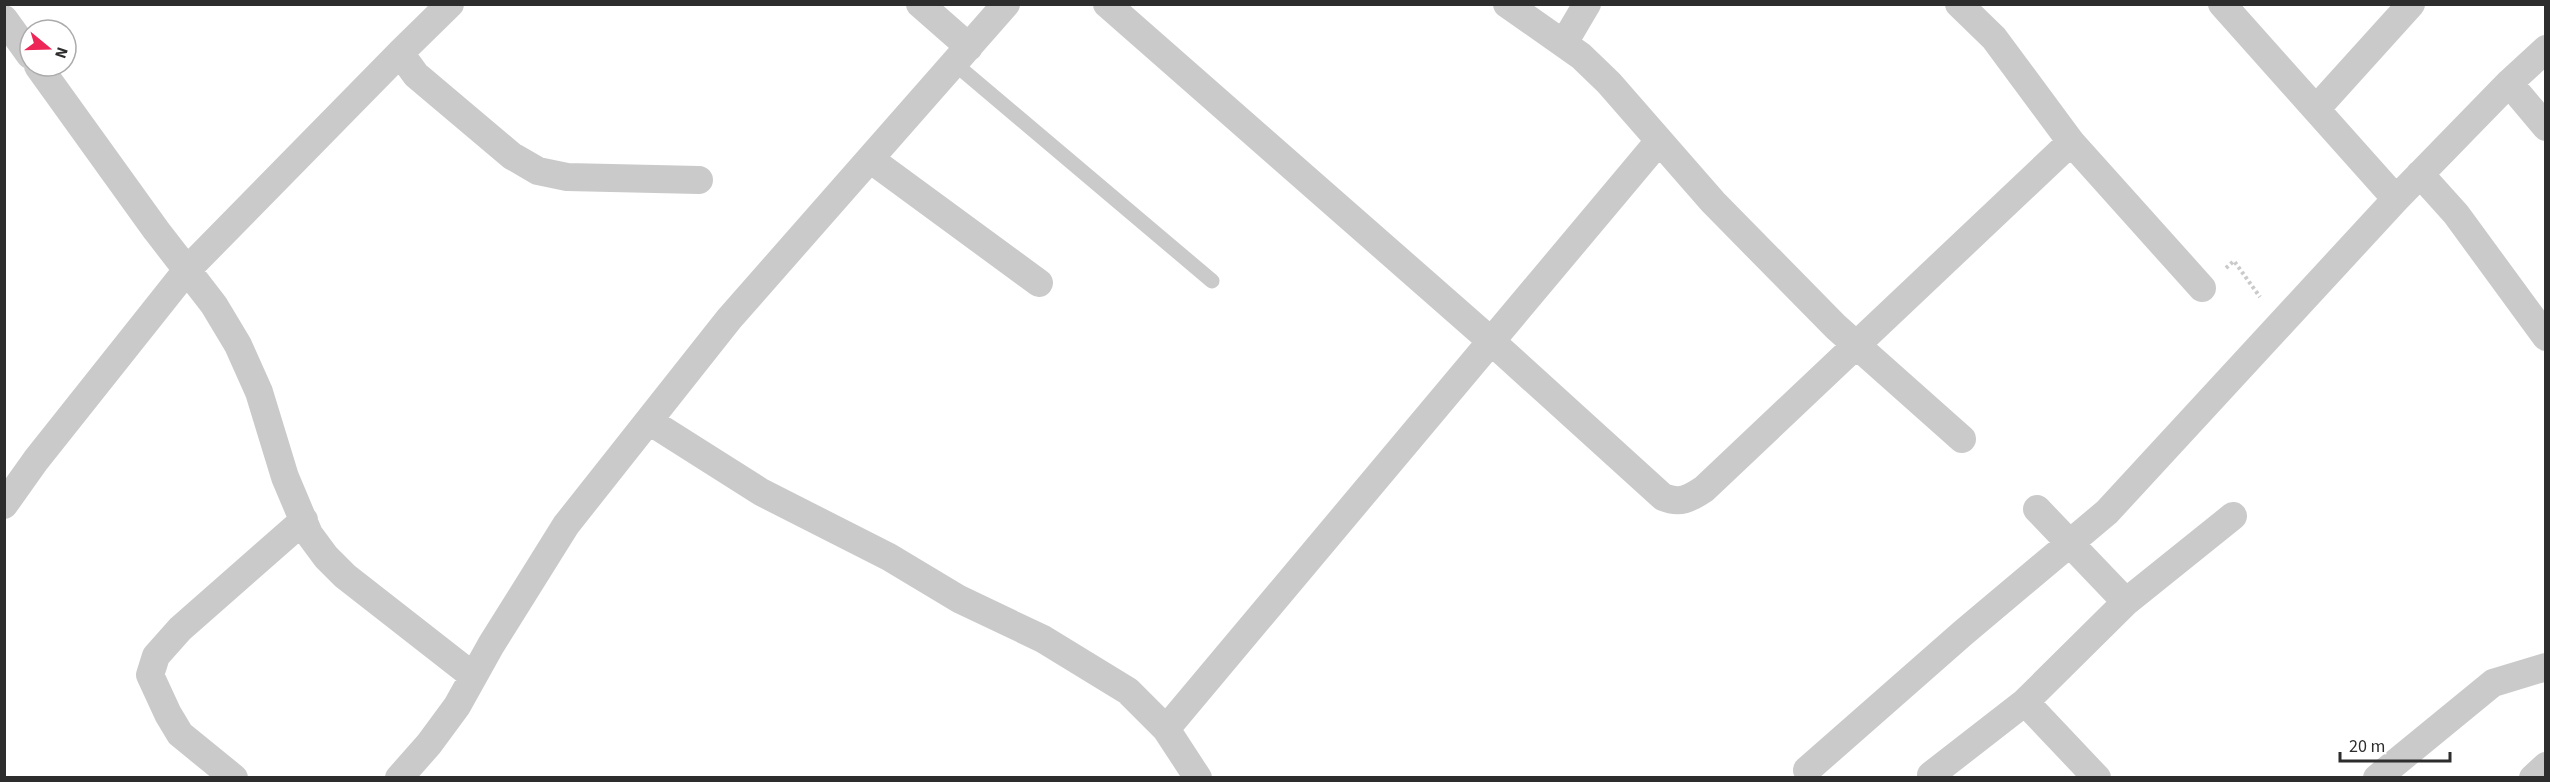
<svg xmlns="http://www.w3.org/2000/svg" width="2550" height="782" font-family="'Source Sans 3',sans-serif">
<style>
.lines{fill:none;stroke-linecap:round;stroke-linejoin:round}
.path{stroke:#cacaca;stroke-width:4;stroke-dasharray:3 3;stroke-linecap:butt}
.lane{stroke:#cacaca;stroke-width:15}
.street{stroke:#cacaca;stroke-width:28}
</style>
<rect width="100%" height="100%" fill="#fff"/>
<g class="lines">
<!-- path -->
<path class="path" d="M2226,268L2234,261L2260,297"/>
<!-- lane -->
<path class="lane" d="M954,63L1212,281"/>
<!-- street -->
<path class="street" d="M450,4L400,53L416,75L512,156L538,171L567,177L699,180
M920,4L969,47
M1107,4L1491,341L1663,497C1680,504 1689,499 1704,489L2071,142
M1507,4L1581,56L1609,83L1713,202L1836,327L1962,439
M1959,4L1994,38L2071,142L2202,288
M2222,4L2396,199
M4,19L30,55
M1564,43L1587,4
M38,66L156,230L214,305L238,345L259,392L285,477L309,534L326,557L345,576L473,676
M2509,83L2546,127
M2317,108L2411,4
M870,159L1039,283
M2420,174L2456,214L2546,337
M649,421L761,492L889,557L959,599L1043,639L1128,691L1166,729L1198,778
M4,505L36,460L187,270L400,53
M2037,509L2126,602
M2025,702L2097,778
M1166,729L1659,141
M1807,770L1963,633L2107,512L2396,199L2509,83L2546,49
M1931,775L2025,702L2126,602L2233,516
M234,778L180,734L168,714L150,675L156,656L180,629L304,520
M399,778L429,744L457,706L491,645L566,525L729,319L1006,4
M2377,778L2493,683L2546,667
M2533,778L2546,766"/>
</g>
<!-- border -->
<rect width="2550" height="782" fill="none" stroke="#2d2d2d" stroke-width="12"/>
<!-- north arrow -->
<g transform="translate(48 48) rotate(109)"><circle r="28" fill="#ffffff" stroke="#ababab" stroke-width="1.5"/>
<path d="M0-4.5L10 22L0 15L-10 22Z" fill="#ee2557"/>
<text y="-9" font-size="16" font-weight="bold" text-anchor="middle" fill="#2d2d2d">N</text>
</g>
<!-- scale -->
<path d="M2340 752v9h110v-9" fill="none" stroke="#2d2d2d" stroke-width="3"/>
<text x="2349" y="752" font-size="18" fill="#2d2d2d" stroke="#ffffff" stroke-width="4.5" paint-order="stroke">20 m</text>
</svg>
